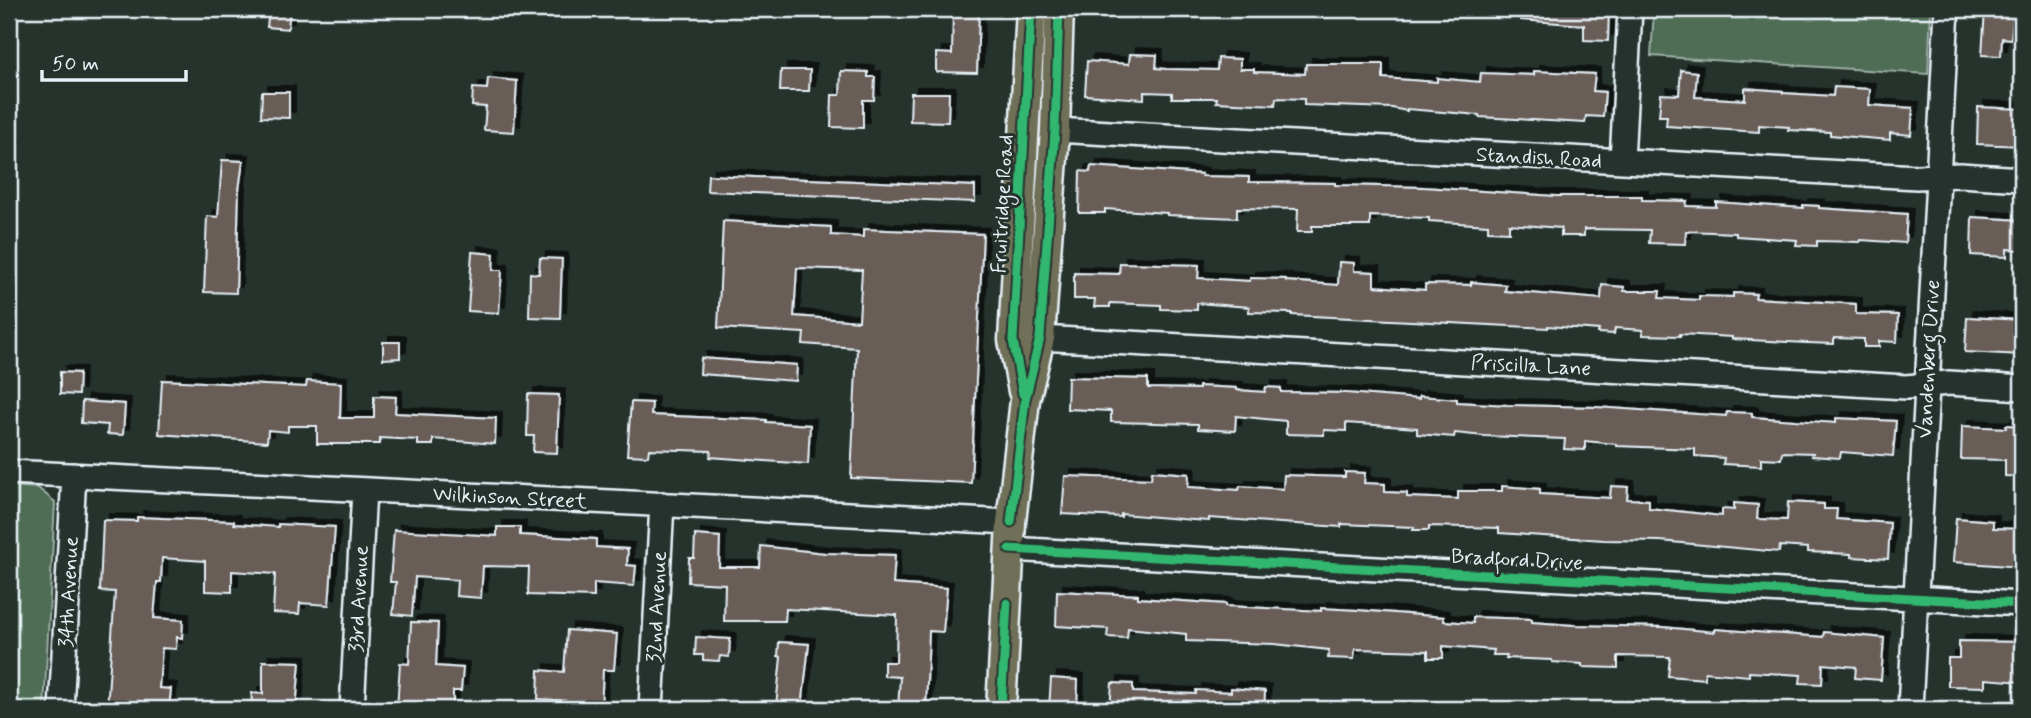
<svg xmlns="http://www.w3.org/2000/svg" width="2031" height="718" font-family="Mynerve,sans-serif">
<style>
.green{fill:#506d55;stroke:#9cafa6;stroke-width:2}
.building{fill:#695d58;stroke:#e8f1f8;stroke-width:2;fill-rule:evenodd;filter:url(#shadow)}
.lines{fill:none;stroke-linecap:round;stroke-linejoin:round}
.minor-casing{stroke:#e8f1f8;stroke-width:28}
.major-casing{stroke:#e8f1f8;stroke-width:33}
.minor{stroke:#26332d;stroke-width:23}
.major{stroke:#706f59;stroke-width:28}
.cycleway-casing{stroke:#26332d;stroke-width:13}
.cycleway{stroke:#33b770;stroke-width:9}
.labels{text-anchor:middle;stroke-width:6;stroke-linejoin:round;paint-order:stroke}
.street-label{font-size:21px;fill:#e8f1f8;stroke:#26332d}
</style>
<defs>
<filter id="shadow"><feDropShadow dx="6" dy="-6" stdDeviation="0" flood-color="#0009"/></filter>
</defs>
<rect width="100%" height="100%" fill="#26332d"/>
<filter id="ink" filterUnits="userSpaceOnUse"><feTurbulence type="fractalNoise" baseFrequency=".0143" numOctaves="2"/><feDisplacementMap in="SourceGraphic" scale="14" xChannelSelector="R" yChannelSelector="G"/><feConvolveMatrix kernelMatrix="1 2 1 2 8 2 1 2 1" color-interpolation-filters="sRGB"/></filter>
<g filter="url(#ink)">
<!-- green -->
<path class="green" d="M1654,9H1931L1928,74L1651,56Z
M9,486L38,488L55,502L44,709H9Z"/>
<!-- building -->
<path class="building" d="M269,9H290L288,29L267,27Z
M953,9H979L977,73L936,72V53L952,54Z
M1521,9H1609L1608,41L1584,40V25L1521,20Z
M1985,9H2014L2011,39L2002,38L2001,56L1982,55Z
M1130,54L1157,55L1156,68L1166,69L1217,70L1218,58L1240,59V69H1254V72L1305,74L1306,64H1383V78L1437,82V78L1480,82L1481,73L1534,75V71L1595,74L1593,91L1605,92L1603,117L1586,116L1585,123L1479,117V115L1407,109V111L1392,108L1304,105V99L1276,98L1275,105L1216,102L1217,98H1172V93L1144,92V99L1085,95L1087,61L1129,64Z
M781,70H810L809,91H780Z
M1681,70L1697,72L1695,97L1745,100V88L1783,91V93L1833,96L1834,87L1870,89L1869,105L1913,108L1911,135L1890,133V140L1830,135V132L1788,130L1789,127L1759,125V132L1666,126L1667,116H1659L1661,94L1679,95Z
M841,71L868,72V77H875L874,100H863V128L831,127L832,95H840Z
M488,78L517,81L514,132L484,130L486,107L472,106L473,88L487,89Z
M262,92H289V118L261,117Z
M911,93H949L948,122L910,121Z
M1978,107L2022,109V146L1977,144Z
M222,160L243,161L239,190L236,293L204,292L207,216L218,217Z
M1091,166L1202,174V176L1249,177V182L1335,183V185L1423,187L1555,196H1642V200L1687,201L1686,206L1716,207V202L1803,208V205L1819,206V208L1907,214L1905,243L1861,240L1860,242L1817,241V246L1796,245L1797,240L1736,236V233L1686,231L1685,244L1649,243L1650,230L1584,229V236H1561V228L1509,224V232L1488,231V225L1429,221V218L1370,216V226H1312V232H1297L1298,209L1237,208V218L1167,215V213L1105,209V213H1079L1080,171L1090,172Z
M708,175L975,186V202L707,191Z
M1972,217L2022,220V250L2007,249V257L1971,255Z
M723,221L831,227V235L863,237V229L983,234L971,483L851,478L857,348L803,344L804,333L718,328ZM797,268L862,270L859,321L794,316Z
M472,252L494,254L493,270H502L499,313L468,311Z
M540,258L562,259L560,318L529,317L530,273L539,274Z
M1339,262L1354,263V271L1374,272V286L1425,290V284L1471,285V282L1506,285L1505,291L1601,299L1602,285L1624,287V291H1660L1659,298L1699,300V296L1733,297V293L1756,294L1755,298L1856,304V314L1898,315L1897,342L1879,341V347H1864V339L1834,338V344L1807,343L1732,339V337L1680,334V336L1643,335V330L1615,328L1614,334L1598,333L1599,330L1548,326V328L1292,315V313L1249,312V307L1197,303V310L1161,309V305L1110,303V307H1094L1095,299H1074V273L1119,274L1120,263L1199,265L1198,278L1250,281V278L1286,279V281L1338,285Z
M1967,317L2022,320V355L1965,352Z
M383,342H400V358L383,359Z
M701,358L797,365L796,381L700,374Z
M60,372L79,373L78,395L60,394Z
M1068,377L1148,379V388L1199,389V386L1237,388V390L1265,392L1266,387L1281,388V392L1346,393L1419,399V396L1457,399V402L1507,405L1596,407L1726,416L1727,412L1752,413V417L1836,423V418L1896,421L1893,456L1841,452L1840,458L1812,456L1813,453L1782,452L1781,459L1761,458V466L1723,464L1724,458L1695,456V449L1616,446V444L1585,441V450L1564,449L1565,439L1484,436L1455,433L1454,437L1417,434V428L1346,423V431L1324,430V435L1286,434V421L1236,416L1235,431L1198,429V424L1111,422V411L1067,409Z
M162,380L306,387L307,381L341,383L340,418H374V396L396,397L395,413L496,418L495,444L433,439V445H418V440L380,438V444H317V426H288V432L268,430L267,442L159,434Z
M528,394L559,395L557,453L533,452L534,436H527Z
M82,401L125,404L123,435L107,434L108,425L81,423Z
M631,402L652,403L651,415L766,420V422L810,425L808,464L710,457L711,451L649,449L648,456L627,455Z
M2006,425L2022,426V477L2005,476V460L1961,459L1962,426L2006,428Z
M1152,471L1189,474L1188,487L1239,490L1240,486L1283,489L1284,475L1345,477V472L1365,473L1364,483L1385,484V492L1407,493V497L1458,499V491H1502V486L1540,489V494L1610,498L1611,486L1628,487L1627,499L1649,500V508L1722,516V509L1734,510V503L1758,505L1757,519L1787,520L1788,502L1824,504V509H1837L1836,519L1890,523L1888,559L1851,557V554L1808,552V548L1780,546L1779,552L1660,541L1604,540L1499,533V528L1429,526V530H1413L1414,527L1341,524V527L1209,518V521L1193,520L1121,514V517L1062,514L1065,476L1151,479Z
M137,517L234,521V524L278,527V524L335,527L329,605L300,603L299,614L273,613L275,574L232,571V592L205,591V561L162,558L161,582H157L154,618L183,620L182,638L177,637L176,649L162,648L159,688L171,689L169,709H107L115,592L100,591L103,520L137,521Z
M1956,518L1993,521V528L2022,529V567L1953,562Z
M497,527H520V535L596,539V547L628,549L627,565L636,566L634,586L594,583V597L528,595L529,567L483,566L481,598L456,596L457,580L415,577L412,616L393,614L396,582H390L394,530L497,536Z
M695,535L720,537L719,567H760L761,546L825,553L895,555L893,584L947,588L943,632L929,631L926,709H898L900,677L884,676V662H896L897,615L786,609L785,621H724L725,584L688,582L689,558H694Z
M1057,591L1138,595V598L1226,604V606L1321,611V608L1357,610L1444,617V621L1473,623V617L1532,619V622L1573,625L1663,627L1715,632V629L1823,637L1824,632L1884,638L1881,680L1855,678L1856,667L1823,664L1822,684L1800,683L1801,675L1749,672V676L1705,672V679L1668,676L1670,657L1618,656V668L1582,667V664L1552,662V660L1506,658L1507,655H1493L1494,650L1443,646V658H1428V651L1355,649L1354,659L1328,658L1329,650L1274,644L1186,641V634L1128,628L1127,638L1107,637L1108,629L1056,626Z
M411,622L438,623L436,666L463,668L461,691H453V709H397L400,663L409,664Z
M567,630L617,634L614,670H603L601,709H569V701L538,699L539,670L564,672Z
M696,637L730,639L729,657L720,656L719,661L703,660V655H695Z
M1959,641L2022,642V682L1985,679V687L1948,686V658H1959Z
M779,642L809,644L802,708L776,706L781,657L778,656Z
M263,661L300,662L296,709H251L252,693L263,694Z
M1051,678L1078,680L1077,709H1049Z
M1112,683L1133,684V692L1196,694V690L1231,692V688L1265,691L1264,709H1110Z"/>
<g class="lines">
<defs>
<path id="minor" d="M1055,130L1917,177L1960,175L2022,179
M1622,161L1630,9
M1040,338L1906,387L1949,383L2022,388
M9,472L1011,522
M1009,549L2022,604
M61,709L74,475
M352,709L364,490
M651,709L662,504
M1910,709L1947,9"/>
<path id="major" d="M1023,391L1013,340L1031,9
M1001,709L1011,522L1025,400L1040,338L1055,130L1059,9"/>
</defs>
<!-- minor casing -->
<use href="#minor" class="minor-casing"/>
<!-- major casing -->
<use href="#major" class="major-casing"/>
<!-- minor -->
<use href="#minor" class="minor"/>
<!-- major -->
<use href="#major" class="major"/>
<defs>
<path id="cycleway" d="M1023,394L1013,340L1031,9
M1011,522L1025,400L1040,338L1055,130L1059,9
M1009,549L2022,604
M1001,709L1007,603"/>
</defs>
<!-- cycleway casing -->
<use href="#cycleway" class="cycleway-casing"/>
<!-- cycleway -->
<use href="#cycleway" class="cycleway"/>
</g>
</g>
<g class="labels">
<!-- street labels -->
<g class="street-label">
<text transform="translate(1539 157) rotate(3)" y="7">Standish Road</text>
<text transform="translate(1002 204) rotate(-87)" y="7">Fruitridge Road</text>
<text transform="translate(1928 359) rotate(-87)" y="7">Vandenberg Drive</text>
<text transform="translate(1531 365) rotate(3)" y="7">Priscilla Lane</text>
<text transform="translate(510 497) rotate(3)" y="7">Wilkinson Street</text>
<text transform="translate(1517 559) rotate(3)" y="7">Bradford Drive</text>
<text transform="translate(68 592) rotate(-87)" y="7">34th Avenue</text>
<text transform="translate(358 599) rotate(-87)" y="7">33rd Avenue</text>
<text transform="translate(656 607) rotate(-87)" y="7">32nd Avenue</text>
</g>
</g>
<!-- margin -->
<rect width="2031" height="718" fill="none" stroke="#26332d" stroke-width="35"/>
<rect x="18" y="18" width="1996" height="683" fill="none" stroke="#e8f1f8" stroke-width="2.5" filter="url(#ink)"/>
<!-- scale -->
<path d="M42 70v10h144v-10" fill="none" stroke="#e8f1f8" stroke-width="3.5"/>
<text x="52" y="70" font-size="21" fill="#e8f1f8" stroke="#26332d" stroke-width="5" paint-order="stroke">50 m</text>
</svg>
